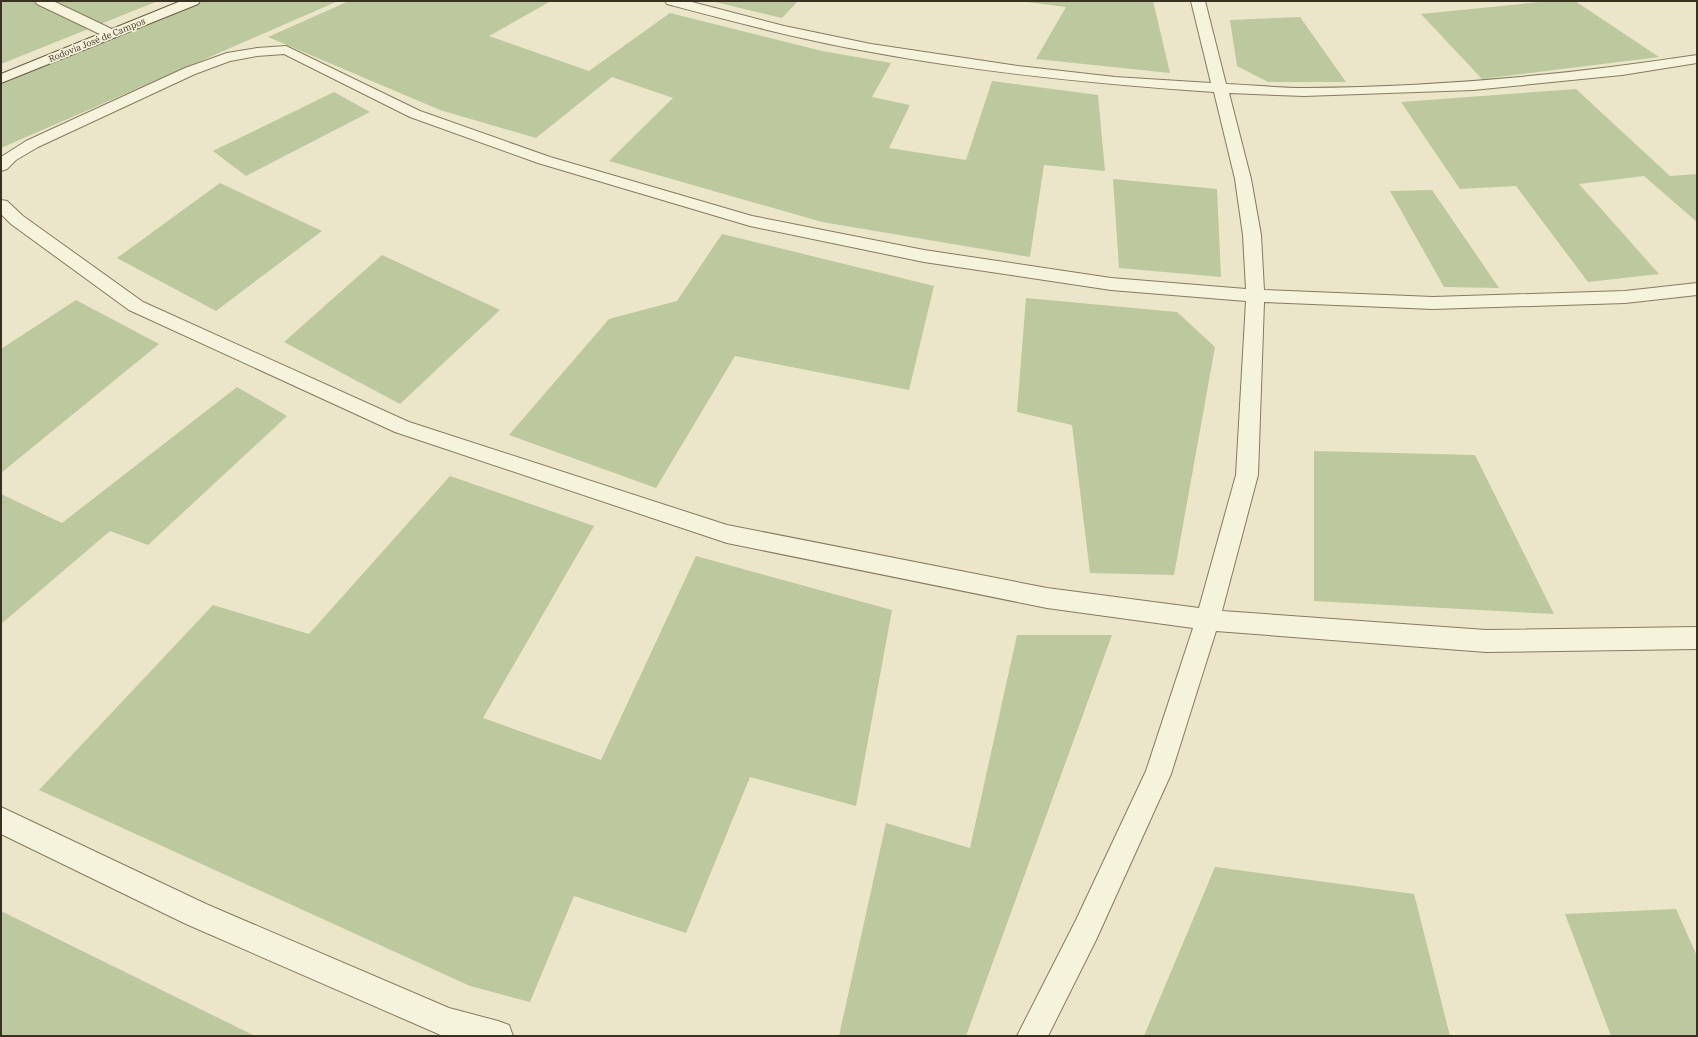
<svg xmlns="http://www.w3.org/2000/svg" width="1698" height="1037" font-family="'IBM Plex Serif',serif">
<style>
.green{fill:#bcc89e}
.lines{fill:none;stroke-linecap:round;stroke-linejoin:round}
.minor-casing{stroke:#867a5f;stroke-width:2}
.secondary-casing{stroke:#685b42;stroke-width:2}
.minor{fill:#f6f3dc;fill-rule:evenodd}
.secondary{fill:#f6f3dc;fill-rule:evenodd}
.labels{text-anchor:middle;stroke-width:3.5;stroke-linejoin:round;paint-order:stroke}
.far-street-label{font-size:9px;fill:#383021;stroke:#f3f0d8}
</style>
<rect width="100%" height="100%" fill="#ebe6c9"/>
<!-- green -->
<path class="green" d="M1,1H158L1,64Z
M193,1H338L1,148V79Z
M349,1H551L489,36L589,71L670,13L822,51L891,63L872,97L910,105L889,148L966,160L992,81L1098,95L1105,171L1044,165L1030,257L822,222L609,161L673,98L612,77L536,138L440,110L268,37Z
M711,1H798L782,18Z
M1019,1H1153L1170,73L1036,59L1066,7Z
M1550,1H1575L1659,57L1482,79L1421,14Z
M1300,17L1346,82H1268L1237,66L1230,20Z
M1576,89L1670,176L1697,174V222L1644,176L1579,184L1659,274L1588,282L1516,186L1460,189L1401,102Z
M334,92L370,112L246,176L213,151Z
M1113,179L1217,189L1221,277L1119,268Z
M220,183L322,231L216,311L117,258Z
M1432,190L1499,288L1444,287L1390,191Z
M722,234L934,286L909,390L735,356L656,488L509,435L609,319L677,301Z
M382,255L500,310L400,404L284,342Z
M1026,298L1177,312L1215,347L1174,575L1090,573L1072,425L1017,412Z
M76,300L159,344L1,473V349Z
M237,387L287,416L148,545L110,531L1,624V494L62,523Z
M1314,451L1475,455L1554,614L1314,601Z
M450,476L594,526L483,718L601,760L696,556L892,610L856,806L750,777L686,933L574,896L530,1002L470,986L39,790L213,605L309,634Z
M1017,635H1112L966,1036H839L886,823L970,848Z
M1215,867L1414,894L1450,1036H1144Z
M1676,909L1697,956V1036H1611L1565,914Z
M1,911L255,1036H1Z"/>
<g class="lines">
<defs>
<path id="minor" d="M35,1H53L116,31L118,34L116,37L111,38L106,37L37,4Z
M665,1H688L784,26L871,44L1018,66L1115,77L1211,83L1191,1H1205L1226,84C1252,85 1279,88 1305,88C1436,87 1567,75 1697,55V63L1622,75L1473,90L1304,96L1229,93L1251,179L1261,235L1264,290L1433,297L1625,291L1697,283V295L1625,303L1433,309L1264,302L1258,475L1222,611L1486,630L1697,627V649L1486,652L1216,631L1171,774L1096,940L1048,1036H1017L1076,920L1146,771L1193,628L1047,608L727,543L395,432L129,310L11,224L1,214V200L7,201L23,216L143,302L409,422L727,525L1047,588L1199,608L1236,475L1246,301L1111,290L924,262L750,226L538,163L410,117L284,54L257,56L230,61L195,74L38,147L16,160L7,169L1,171V157L26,141L185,68L227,53L257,48L286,46L420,111L550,157L752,216L924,250L1111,278L1246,289L1243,235L1235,179L1214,92C1099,84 984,73 871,52C802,40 735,22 667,4Z
M1,807L206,904L449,1008L498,1021L509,1025L513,1036H443L186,924L1,834Z"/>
<path id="secondary" d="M181,1H200L198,4L1,83V74Z"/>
</defs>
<!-- minor casing -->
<use href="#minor" class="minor-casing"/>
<!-- secondary casing -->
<use href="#secondary" class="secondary-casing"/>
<!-- minor -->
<use href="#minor" class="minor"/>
<!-- secondary -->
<use href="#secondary" class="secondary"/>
</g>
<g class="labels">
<!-- far-street labels -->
<g class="far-street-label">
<text transform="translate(97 40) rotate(-22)" y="3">Rodovia José de Campos</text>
</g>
</g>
<!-- border -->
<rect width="1698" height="1037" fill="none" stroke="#383021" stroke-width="4"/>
</svg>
